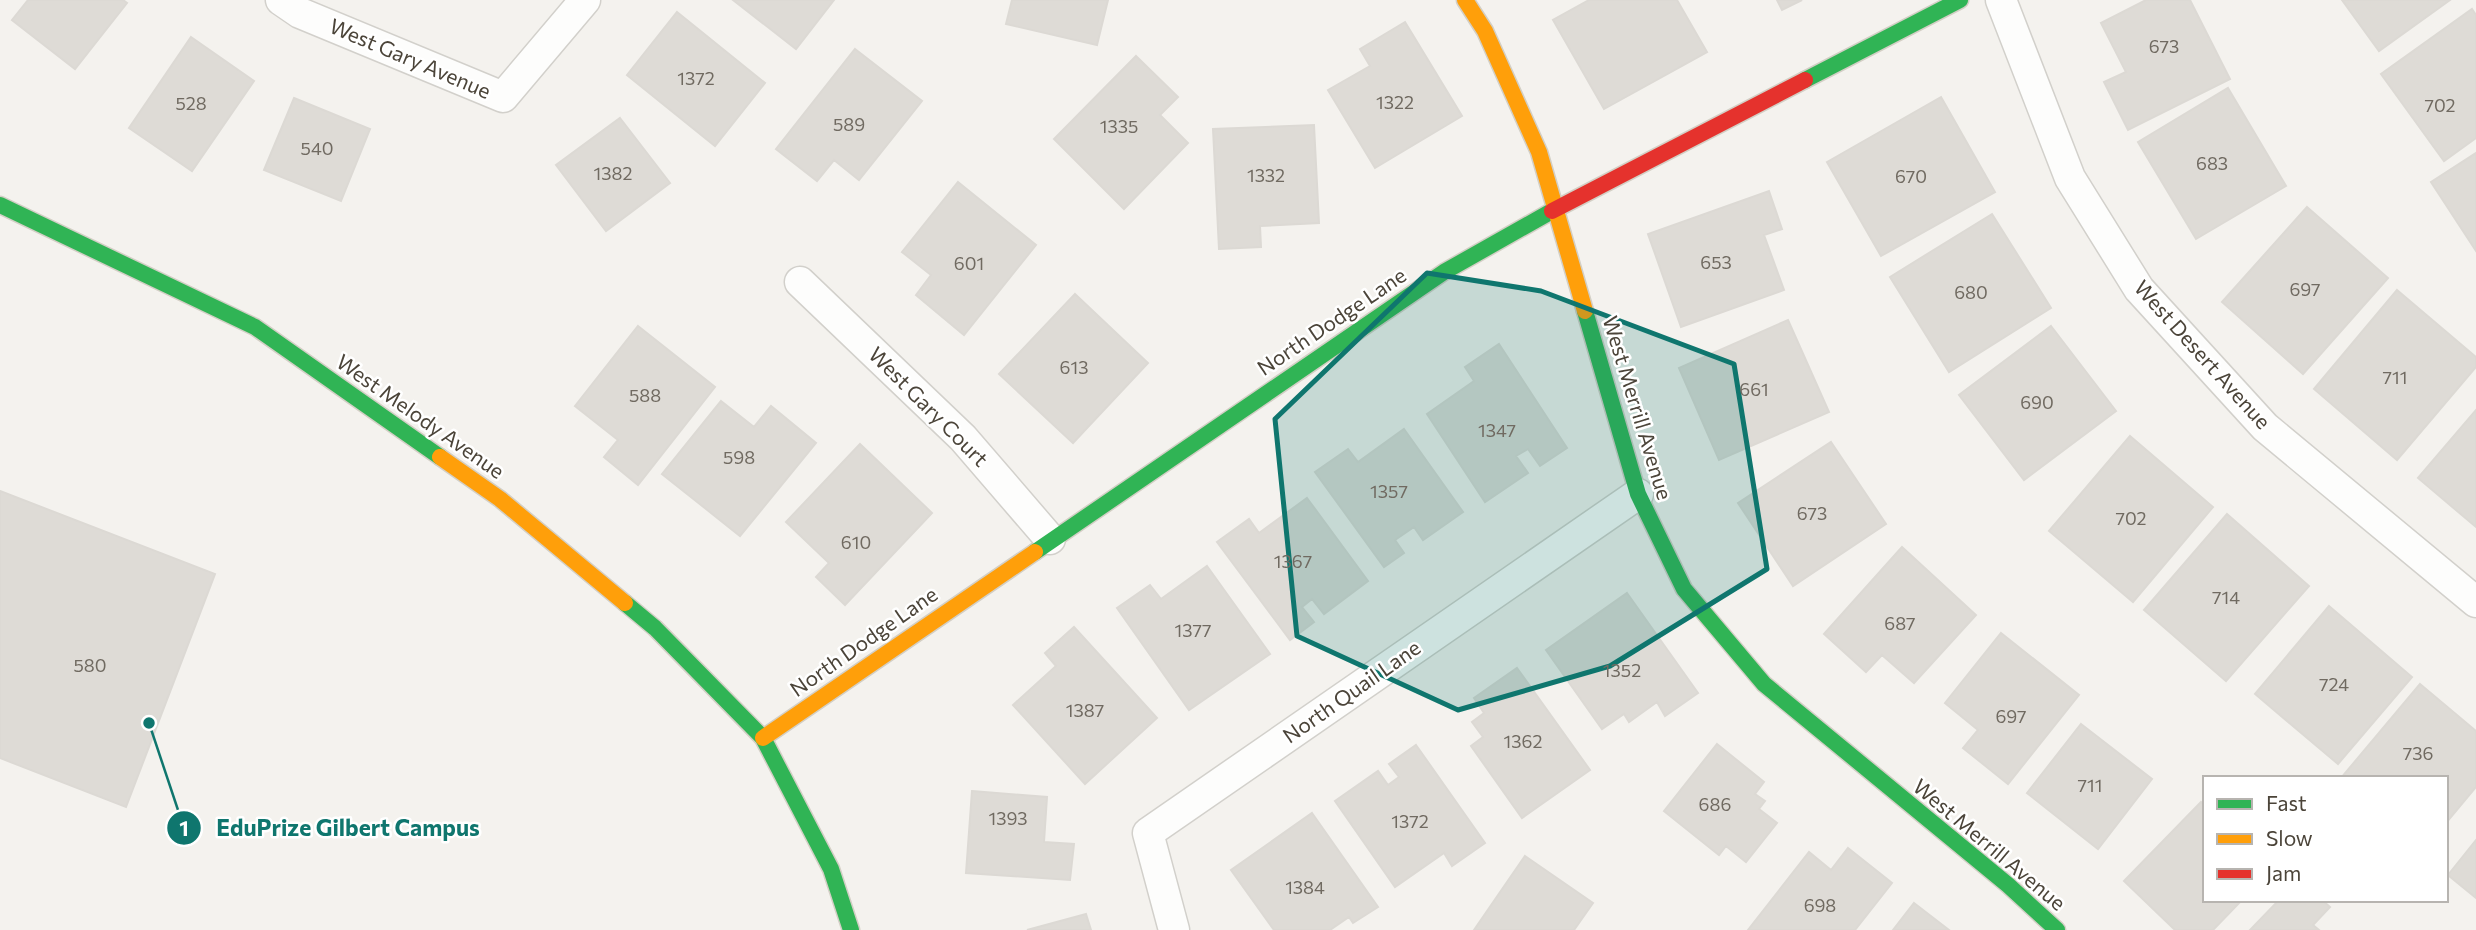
<svg xmlns="http://www.w3.org/2000/svg" width="2476" height="930" font-family="Commissioner,sans-serif">
<style>
.building{fill:#dedbd6;stroke:#dcd9d4;stroke-width:2}
.lines{fill:none;stroke-linecap:round;stroke-linejoin:round}
.street-casing{stroke:#d2d0cb;stroke-width:33}
.fast-casing{stroke:#d3cfc5;stroke-width:19}
.slow-casing{stroke:#d3cfc5;stroke-width:19}
.jam-casing{stroke:#d3cfc5;stroke-width:19}
.street{stroke:#fdfdfc;stroke-width:30}
.fast{stroke:#30b455;stroke-width:16}
.slow{stroke:#ff9f0a;stroke-width:16}
.jam{stroke:#e5322d;stroke-width:16}
.marked{fill:#0f766e;fill-opacity:0.2;stroke:#0f766e;stroke-width:5;stroke-linejoin:round}
.labels{text-anchor:middle;stroke-width:5;stroke-linejoin:round;paint-order:stroke}
.number-label{font-size:18px;fill:#706a61}
.street-label{font-size:21px;fill:#4b4439;stroke:#fff}
.leader{fill:none;stroke:#0f766e;stroke-width:2.5}
.callout-dot{fill:#0f766e;stroke:#fff;stroke-width:2.5}
.mark-label{font-size:21px;text-anchor:middle;font-weight:bold;fill:#fff}
.callout-label{font-size:23px;text-anchor:middle;font-weight:bold;fill:#0f766e;stroke:#fff;stroke-width:5;stroke-linejoin:round;paint-order:stroke}
</style>
<rect width="100%" height="100%" fill="#f4f2ee"/>
<!-- building -->
<path class="building" d="M28,0H123L127,3L75,69L12,20Z
M733,0H834L796,49Z
M1012,0H1108L1097,45L1006,24Z
M1589,0H1677L1707,52L1604,109L1553,20Z
M1777,0H1802L1782,10Z
M2146,0H2190L2230,79L2128,130L2104,82L2126,72L2101,23Z
M2342,0H2450L2379,51Z
M2472,9L2476,15V138L2444,161L2381,74Z
M677,12L765,83L715,146L627,75Z
M1405,22L1462,116L1375,168L1328,90L1370,66L1360,49Z
M191,37L254,81L192,171L129,128Z
M855,49L922,101L859,180L834,160L817,181L776,149Z
M1136,56L1178,97L1160,115L1188,143L1124,209L1054,139Z
M2228,88L2286,186L2196,239L2138,142Z
M1941,97L1995,192L1881,256L1827,162Z
M294,98L370,129L341,201L264,170Z
M620,118L670,183L606,231L556,165Z
M1314,125L1319,223L1260,226L1261,247L1219,249L1213,129Z
M2476,153V251L2431,182Z
M958,182L1036,245L964,335L916,295L931,275L902,252Z
M1769,191L1782,229L1764,235L1784,290L1681,327L1648,234Z
M2307,207L2388,278L2303,374L2222,302Z
M1992,214L2051,308L1949,372L1890,277Z
M2397,290L2476,357V367L2397,460L2314,389Z
M1075,294L1148,363L1073,443L999,374Z
M1788,320L1829,412L1719,460L1679,368Z
M638,326L715,387L638,485L604,457L618,440L575,406Z
M2051,326L2116,411L2024,480L1959,395Z
M1499,344L1567,448L1540,466L1528,449L1516,456L1528,473L1485,502L1427,414L1474,381L1465,367Z
M721,401L754,427L771,406L816,443L740,536L662,474Z
M2476,410V527L2418,478Z
M1404,429L1463,512L1423,540L1414,527L1395,540L1404,553L1384,567L1315,472L1348,449L1358,462Z
M2130,436L2213,507L2133,602L2049,531Z
M1831,442L1886,524L1793,586L1738,503Z
M860,444L932,513L845,605L816,577L829,563L786,522Z
M0,491L215,574L126,807L0,758Z
M1307,498L1368,581L1324,614L1312,599L1302,607L1314,622L1290,640L1217,542L1249,519L1259,533Z
M2227,514L2309,586L2226,681L2144,610Z
M1902,547L1976,615L1914,683L1882,655L1866,672L1824,634Z
M1207,566L1270,654L1189,710L1117,608L1150,585L1161,599Z
M1627,593L1698,693L1665,716L1657,702L1629,722L1624,714L1602,729L1546,650Z
M2329,606L2412,677L2338,764L2255,694Z
M1074,627L1157,718L1085,784L1013,705L1056,666L1045,653Z
M2001,633L2079,695L2008,784L1963,748L1978,730L1945,703Z
M1517,668L1590,770L1522,818L1471,746L1483,737L1472,722L1484,713L1474,698Z
M2420,684L2476,731V787L2446,823V778H2341Z
M2081,724L2152,779L2098,849L2027,793Z
M1717,744L1764,782L1755,794L1765,801L1759,809L1777,823L1746,862L1726,846L1719,855L1664,811Z
M1416,745L1485,843L1452,866L1444,853L1395,887L1335,801L1378,771L1388,785L1399,777L1389,764Z
M972,791L1047,797L1044,842L1074,844L1070,880L966,873Z
M2201,802L2205,806V900H2242L2213,930H2175L2124,881Z
M1312,813L1378,907L1353,923L1349,917L1330,930H1274L1231,870Z
M2476,840V898L2448,875Z
M1848,848L1892,883L1855,930H1748L1809,852L1831,870Z
M1525,856L1593,903L1574,930H1474Z
M2279,900H2322L2330,907L2313,925L2319,930H2250Z
M1914,903L1949,930H1893Z
M1086,914L1091,930H1027Z"/>
<g class="lines">
<defs>
<path id="street" d="M281,0L300,13L503,97L585,0
M2001,0L2070,178L2139,289L2265,427L2476,602
M800,282L963,438L1050,539
M1174,930L1148,833L1638,494"/>
<path id="fast" d="M1805,80L1960,0
M0,205L255,327L440,457
M1585,311L1638,494L1684,589L1764,684L2008,885L2057,930
M1035,552L1444,272L1552,211
M625,603L655,628L763,738L831,869L851,930"/>
<path id="slow" d="M1465,0L1485,31L1539,152L1585,311
M440,457L500,499L625,603
M763,738L1035,552"/>
<path id="jam" d="M1552,211L1805,80"/>
</defs>
<!-- street casing -->
<use href="#street" class="street-casing"/>
<!-- fast casing -->
<use href="#fast" class="fast-casing"/>
<!-- slow casing -->
<use href="#slow" class="slow-casing"/>
<!-- jam casing -->
<use href="#jam" class="jam-casing"/>
<!-- street -->
<use href="#street" class="street"/>
<!-- fast -->
<use href="#fast" class="fast"/>
<!-- slow -->
<use href="#slow" class="slow"/>
<!-- jam -->
<use href="#jam" class="jam"/>
</g>
<!-- marked area -->
<path class="marked" d="M1427,273L1541,291L1734,364L1767,569L1610,666L1458,710L1297,636L1275,419Z"/>
<g class="labels">
<!-- number labels -->
<g class="number-label">
<text x="2164" y="53">673</text>
<text x="696" y="85">1372</text>
<text x="1395" y="109">1322</text>
<text x="191" y="110">528</text>
<text x="2440" y="112">702</text>
<text x="849" y="131">589</text>
<text x="1119" y="133">1335</text>
<text x="317" y="155">540</text>
<text x="2212" y="170">683</text>
<text x="613" y="180">1382</text>
<text x="1266" y="182">1332</text>
<text x="1911" y="183">670</text>
<text x="1716" y="269">653</text>
<text x="969" y="270">601</text>
<text x="2305" y="296">697</text>
<text x="1971" y="299">680</text>
<text x="1074" y="374">613</text>
<text x="2395" y="384">711</text>
<text x="1754" y="396">661</text>
<text x="645" y="402">588</text>
<text x="2037" y="409">690</text>
<text x="1497" y="437">1347</text>
<text x="739" y="464">598</text>
<text x="1389" y="498">1357</text>
<text x="1812" y="520">673</text>
<text x="2131" y="525">702</text>
<text x="856" y="549">610</text>
<text x="1293" y="568">1367</text>
<text x="2226" y="604">714</text>
<text x="1900" y="630">687</text>
<text x="1193" y="637">1377</text>
<text x="90" y="672">580</text>
<text x="1622" y="677">1352</text>
<text x="2334" y="691">724</text>
<text x="1085" y="717">1387</text>
<text x="2011" y="723">697</text>
<text x="1523" y="748">1362</text>
<text x="2418" y="760">736</text>
<text x="2090" y="792">711</text>
<text x="1715" y="811">686</text>
<text x="1008" y="825">1393</text>
<text x="1410" y="828">1372</text>
<text x="1305" y="894">1384</text>
<text x="1820" y="912">698</text>
</g>
<!-- street labels -->
<g class="street-label">
<text transform="translate(410 59) rotate(23)" y="7">West Gary Avenue</text>
<text transform="translate(1332 322) rotate(-34)" y="7">North Dodge Lane</text>
<text transform="translate(2202 355) rotate(48)" y="7">West Desert Avenue</text>
<text transform="translate(928 407) rotate(45)" y="7">West Gary Court</text>
<text transform="translate(1637 408) rotate(73)" y="7">West Merrill Avenue</text>
<text transform="translate(420 417) rotate(35)" y="7">West Melody Avenue</text>
<text transform="translate(864 642) rotate(-35)" y="7">North Dodge Lane</text>
<text transform="translate(1352 692) rotate(-35)" y="7">North Quail Lane</text>
<text transform="translate(1989 845) rotate(40)" y="7">West Merrill Avenue</text>
</g>
</g>
<!-- callouts -->
<path class="leader" d="M149 723L184 828"/>
<g class="callout-dot">
<circle cx="149" cy="723" r="7"/>
<circle cx="184" cy="828" r="18"/>
</g>
<g class="mark-label">
<text x="184" y="836">1</text>
</g>
<g class="callout-label">
<text x="348" y="836">EduPrize Gilbert Campus</text>
</g>
<!-- legend -->
<rect x="2203" y="776" width="245" height="126" fill="#ffffff" stroke="#b7b4b0" stroke-width="2"/>
<rect x="2217" y="799" width="35" height="10" fill="#30b455" stroke="#b7b4b0" stroke-width="2"/>
<text x="2266" y="811" font-size="21" fill="#4b4439">Fast</text>
<rect x="2217" y="834" width="35" height="10" fill="#ff9f0a" stroke="#b7b4b0" stroke-width="2"/>
<text x="2266" y="846" font-size="21" fill="#4b4439">Slow</text>
<rect x="2217" y="869" width="35" height="10" fill="#e5322d" stroke="#b7b4b0" stroke-width="2"/>
<text x="2266" y="881" font-size="21" fill="#4b4439">Jam</text>
</svg>
